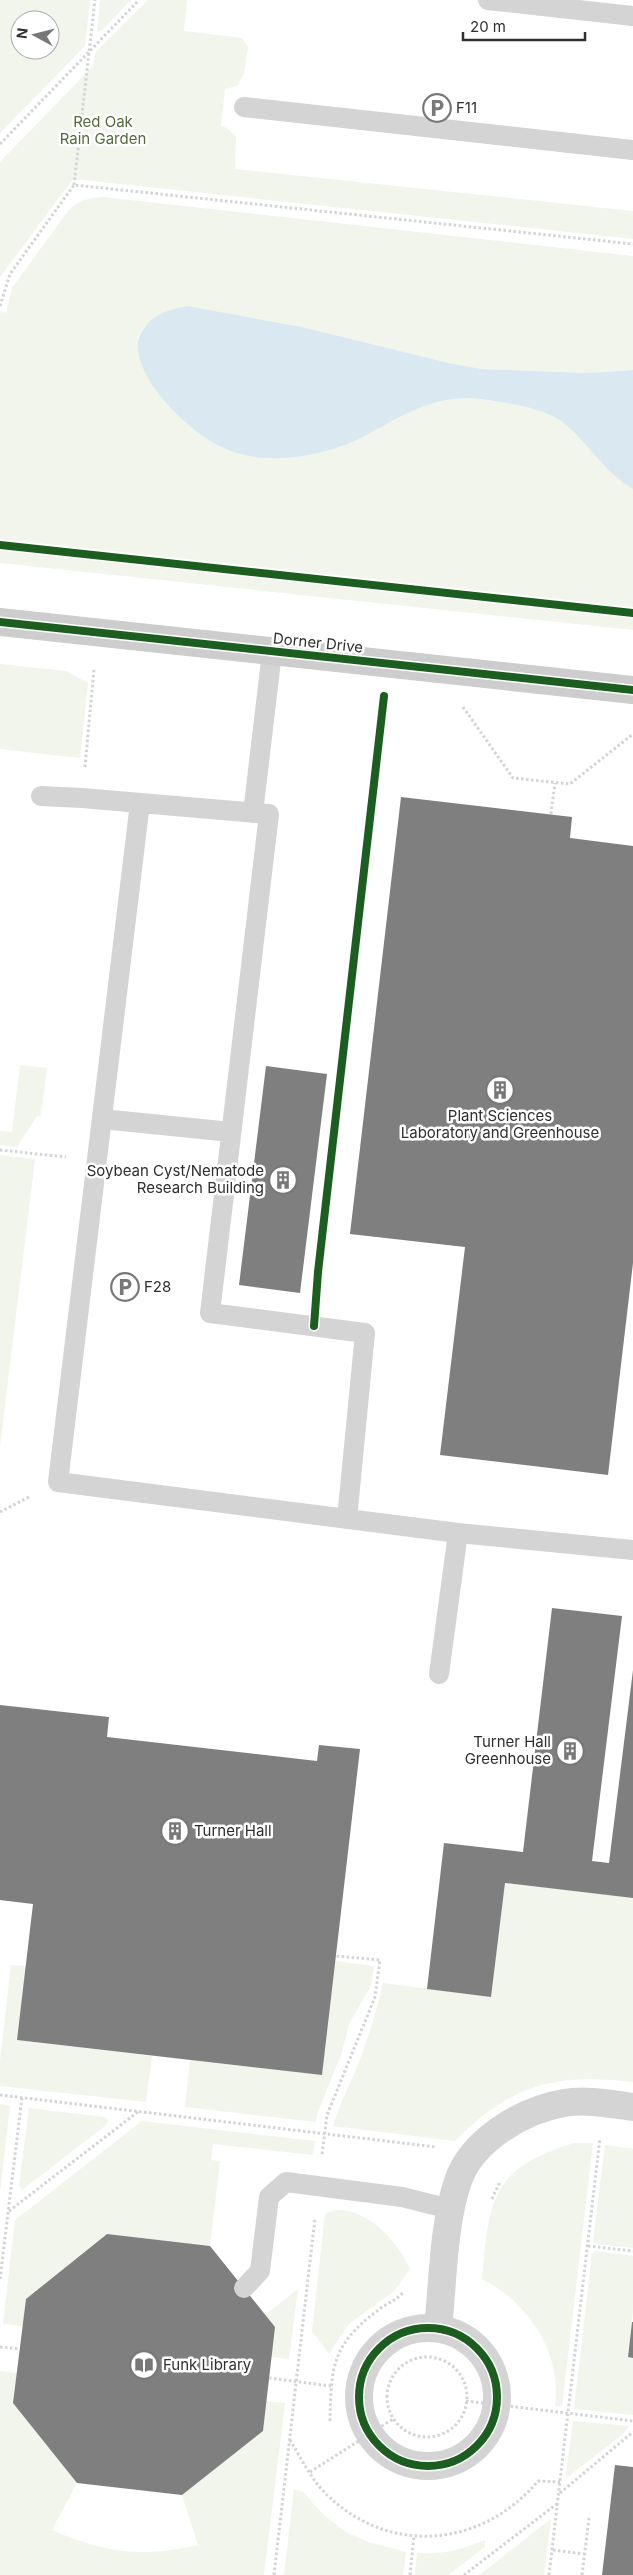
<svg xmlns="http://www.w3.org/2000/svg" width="633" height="2575" font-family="Inter,sans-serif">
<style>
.green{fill:#f1f5ec;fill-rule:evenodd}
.water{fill:#dae9f1}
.building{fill:#7f7f7f}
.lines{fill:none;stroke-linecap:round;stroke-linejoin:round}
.path{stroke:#d4d4d4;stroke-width:3;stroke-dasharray:2.5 2.5;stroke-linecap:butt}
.lane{stroke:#d4d4d4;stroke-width:20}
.street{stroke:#d4d4d4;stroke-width:28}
.secondary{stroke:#cdcdcd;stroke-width:28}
.cycleway-casing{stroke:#fff;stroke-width:11}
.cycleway{stroke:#1b5e20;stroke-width:8}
.labels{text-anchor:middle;stroke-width:5;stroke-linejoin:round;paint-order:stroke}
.poi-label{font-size:15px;fill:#2f2f2f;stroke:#fff;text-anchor:start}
.park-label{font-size:15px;fill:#556a3d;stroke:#fff}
.street-label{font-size:15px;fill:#2f2f2f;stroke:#fff}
</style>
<rect width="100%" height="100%" fill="#fff"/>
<!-- green -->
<path class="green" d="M0,0H90L85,46L0,133ZM20,20H50V50H20Z
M100,0H131L102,30L97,32Z
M148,0H187L184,31L242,38L248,47L244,73L237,86L225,89L221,126L227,128L236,137L235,169L633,211V239L73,179L0,277V162L93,66L95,53Z
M103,197L633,256V370L589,373L482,369L449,363L302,327L188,306L145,326L138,336V345C149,365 158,390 172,408C176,414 183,419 189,423C227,456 270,464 319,452C340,447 362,433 381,424C413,410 443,395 479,399C502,402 547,408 565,423C589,444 606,473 633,489V607L0,539V311L6,313L12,288L68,211C79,200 88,198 103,197Z
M0,550L633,618V630L0,563Z
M0,664L66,671L88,683L80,758L0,749Z
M20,1065L47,1068L41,1116H37L17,1147L0,1145V1131L12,1132Z
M0,1155L35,1159L0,1446Z
M505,1883L633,1898V2082C555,2073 511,2084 455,2141L333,2126C339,2106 347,2090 355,2072C367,2043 376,2013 383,1983L491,1997Z
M335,1961L374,1966L371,1986L350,2022L341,2055L317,2114L316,2122L185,2107L190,2060L321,2075Z
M11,1965L26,1966L18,2040L152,2056L146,2102L0,2086V2061Z
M0,2104L10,2106L0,2192Z
M29,2108L104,2117L109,2120L105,2126L22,2190L19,2185Z
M142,2121L315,2141L313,2155L213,2144L211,2160L220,2161L210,2246L106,2234L26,2299L23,2326L3,2324L15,2220Z
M574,2143H593L562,2406H555C562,2353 529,2303 482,2279C489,2200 491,2168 574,2143Z
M605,2145L633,2149V2248L596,2244L593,2241Z
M335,2210C369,2209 397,2241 410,2269L394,2291L349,2324L329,2354L312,2331L325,2214Z
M595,2251L633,2256V2310L628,2357L633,2358V2415L574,2409L592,2254Z
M298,2289L289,2359L271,2357L265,2315Z
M0,2371L17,2373L14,2403L77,2483L52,2530C104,2553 142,2558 198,2545L182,2495L263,2431L266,2401L285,2403L264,2575H0Z
M573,2421L629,2426L623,2434L569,2476L566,2475Z
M294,2489L303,2492L325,2516L346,2532L368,2542L406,2552L403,2575H284Z
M551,2519L544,2575H479Z
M485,2540V2547L448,2575H415L417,2553C441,2555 463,2549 485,2540Z"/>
<!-- water -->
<path class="water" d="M188,306L302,327L449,363L482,369L589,373L633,370V489C603,471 590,445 565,424C547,408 503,402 479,399C434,394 400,417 363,437C327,455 276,465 237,453C206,444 174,415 155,389C146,377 131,348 141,333C152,314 167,310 188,306Z"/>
<!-- building -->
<path class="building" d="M401,797L572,817L570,838L633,846V1263L608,1475L440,1455L465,1247L350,1234Z
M266,1066L327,1074L300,1293L239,1285Z
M552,1608L622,1616L592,1861L609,1863L633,1670V1898L505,1883L491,1997L427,1989L444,1843L523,1852Z
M0,1705L109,1717L107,1737L317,1761L319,1745L360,1749L322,2075L17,2040L33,1904L0,1900Z
M107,2234L210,2246L275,2327L263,2431L182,2495L77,2483L13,2403L26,2299Z
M632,2322H633V2358L628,2357Z
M615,2465L633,2467V2575H602Z"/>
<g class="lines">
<!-- path -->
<path class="path" d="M0,144L139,0
M74,185L95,0
M0,306L10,274L74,185L633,244
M463,707L513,778L570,784L633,734
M85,767L94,669
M551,814L555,783
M0,1150L66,1157
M0,1512L31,1496
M0,2095L436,2147
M322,2154L327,2115L375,1997L380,1960L336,1956
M492,2199L500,2182
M9,2211L139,2111
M588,2246L633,2251
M0,2279L22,2097
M0,2347L20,2349
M387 2397a40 40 0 1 1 80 0a40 40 0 1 1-80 0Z
M269,2378L331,2386
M466,2401L633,2421
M330,2421C331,2367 332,2345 377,2311C386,2303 397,2301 404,2291
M290,2440C301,2458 311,2479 326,2494C389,2556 482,2548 538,2481L560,2482
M310,2472L393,2419
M560,2493L633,2432
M553,2550L584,2554
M274,2575L315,2218
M410,2575L414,2536
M464,2575L558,2503
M549,2575L600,2138
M582,2575L589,2518"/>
<!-- lane -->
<path class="lane" d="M488,0L633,16
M244,107L633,150
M41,796L82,798L269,814L210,1313L365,1333L347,1519
M140,803L58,1482L458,1533
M253,813L272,652
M102,1119L231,1132
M439,1674L458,1533L633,1550
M244,2288L260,2271L269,2197L286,2182L402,2197L450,2209"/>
<!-- street -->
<path class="street" d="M438,2328C443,2283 443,2224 458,2181C472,2140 523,2110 564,2103C586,2099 611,2104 633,2107
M359 2397a69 69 0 1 1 138 0a69 69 0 1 1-138 0Z"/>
<!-- secondary -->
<path class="secondary" d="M0,622L633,690"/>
<defs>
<path id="cycleway" d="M0,545L633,613
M0,622L633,690
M314,1326L318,1272L384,696
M359 2397a69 69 0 1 1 138 0a69 69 0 1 1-138 0Z"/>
</defs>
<!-- cycleway casing -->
<use href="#cycleway" class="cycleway-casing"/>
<!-- cycleway -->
<use href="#cycleway" class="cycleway"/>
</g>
<!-- icons -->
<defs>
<symbol id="parking-ring" viewBox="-11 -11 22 22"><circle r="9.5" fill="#fff" stroke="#787878" stroke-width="1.5"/><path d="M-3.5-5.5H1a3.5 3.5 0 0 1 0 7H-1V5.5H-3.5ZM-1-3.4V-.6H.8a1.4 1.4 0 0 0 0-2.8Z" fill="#787878"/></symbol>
<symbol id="building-ring" viewBox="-11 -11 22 22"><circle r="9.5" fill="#fff" stroke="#787878" stroke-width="1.5"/><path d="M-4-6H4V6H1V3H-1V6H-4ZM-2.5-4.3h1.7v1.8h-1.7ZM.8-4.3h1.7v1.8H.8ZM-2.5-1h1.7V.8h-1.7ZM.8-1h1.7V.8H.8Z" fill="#787878"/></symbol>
<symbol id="library-ring" viewBox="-11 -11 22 22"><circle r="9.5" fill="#fff" stroke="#787878" stroke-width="1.5"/><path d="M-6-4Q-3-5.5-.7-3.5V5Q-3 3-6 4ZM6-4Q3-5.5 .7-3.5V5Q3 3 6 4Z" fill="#787878"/></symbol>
</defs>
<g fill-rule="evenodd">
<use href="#parking-ring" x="421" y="92" width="32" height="32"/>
<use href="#building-ring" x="484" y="1074" width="32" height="32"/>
<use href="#building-ring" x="267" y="1164" width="32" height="32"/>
<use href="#parking-ring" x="109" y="1271" width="32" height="32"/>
<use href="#building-ring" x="554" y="1735" width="32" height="32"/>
<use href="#building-ring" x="159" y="1815" width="32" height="32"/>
<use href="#library-ring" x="128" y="2349" width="32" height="32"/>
</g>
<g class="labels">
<!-- poi labels -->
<g class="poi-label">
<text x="456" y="113">F11</text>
<text x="500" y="1121" text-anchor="middle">Plant Sciences<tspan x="500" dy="17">Laboratory and Greenhouse</tspan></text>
<text x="264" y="1176" text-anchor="end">Soybean Cyst/Nematode<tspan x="264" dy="17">Research Building</tspan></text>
<text x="144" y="1292">F28</text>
<text x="551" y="1747" text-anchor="end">Turner Hall<tspan x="551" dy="17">Greenhouse</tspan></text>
<text x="194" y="1836">Turner Hall</text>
<text x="163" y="2370">Funk Library</text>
</g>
<!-- park labels -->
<g class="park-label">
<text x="103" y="127">Red Oak<tspan x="103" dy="17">Rain Garden</tspan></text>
</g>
<!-- street labels -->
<g class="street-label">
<text transform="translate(318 643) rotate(6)" y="5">Dorner Drive</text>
</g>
</g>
<!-- north arrow -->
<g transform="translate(35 35) rotate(277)"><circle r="24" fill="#ffffff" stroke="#acacac"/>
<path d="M0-4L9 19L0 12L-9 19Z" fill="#787878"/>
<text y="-8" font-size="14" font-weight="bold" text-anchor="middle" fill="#2f2f2f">N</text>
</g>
<!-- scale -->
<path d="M463 32v8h122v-8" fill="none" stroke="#2f2f2f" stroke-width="2.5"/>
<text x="470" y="32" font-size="15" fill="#2f2f2f" stroke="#ffffff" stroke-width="4" paint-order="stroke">20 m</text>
</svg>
